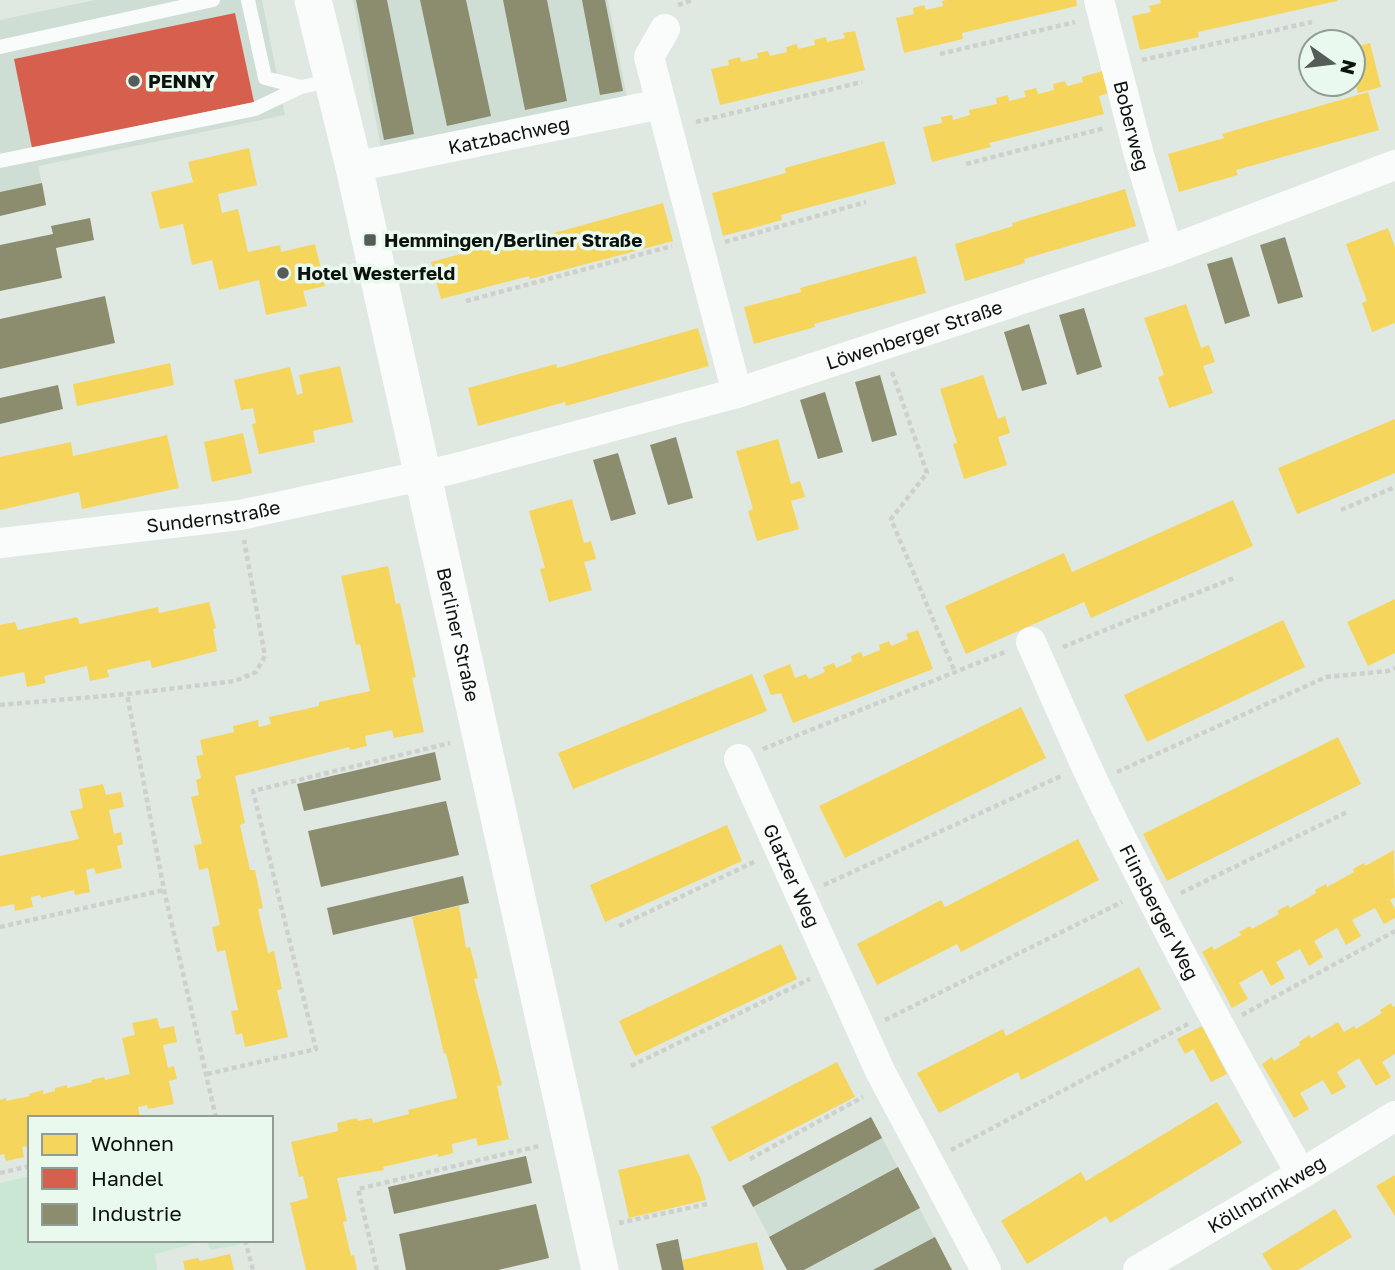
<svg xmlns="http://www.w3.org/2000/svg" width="1395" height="1270" font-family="'Golos Text',sans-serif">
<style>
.built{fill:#cfded4}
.green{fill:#cae7d3}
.homes{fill:#f6d55c}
.shops{fill:#d6604d}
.industry{fill:#8c8c6e}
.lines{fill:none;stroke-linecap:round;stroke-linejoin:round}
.path{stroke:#ced0ce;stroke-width:4.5;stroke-dasharray:5 3.5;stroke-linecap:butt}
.service{stroke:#fafcfb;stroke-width:14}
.minor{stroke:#fafcfb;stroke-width:30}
.tertiary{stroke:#fafcfb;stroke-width:37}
.poi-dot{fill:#565d58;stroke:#e9f9ee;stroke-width:2.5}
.labels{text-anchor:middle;stroke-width:7;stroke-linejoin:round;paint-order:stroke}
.poi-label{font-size:19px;font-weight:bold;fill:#0c120e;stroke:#e9f9ee;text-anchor:start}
.street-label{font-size:19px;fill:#0c120e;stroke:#e9f9ee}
</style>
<rect width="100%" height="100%" fill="#e0e8e2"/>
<!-- built -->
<path class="built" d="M95,0H262L285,115L38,166L42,183L0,192V20Z
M353,0H608L628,103L382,154Z
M871,1117L952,1270H787L742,1186Z"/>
<!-- green -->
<path class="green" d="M30,1176V1240H240L241,1244L210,1250L207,1240L155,1254L157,1270H0V1183Z"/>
<!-- homes -->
<path class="homes" d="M946,0H1076L1077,6L962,33L963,39L904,53L896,18L914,14L913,8L924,5L926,10L943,6L942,1Z
M1160,0H1337V1L1198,32L1199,37L1140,50L1132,16L1151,12L1149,6L1161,3Z
M855,31L865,70L720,105L711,69L729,65L728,60L740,57L741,62L758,58L757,53L768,51L770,56L787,52L786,47L797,44L798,49L815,45L814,40L826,37L827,42L845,38L843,33Z
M1370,43L1381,87L1358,93L1353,74V48Z
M1106,70L1112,92L1099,96L1104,114L989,143L991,147L932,162L923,127L942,123L941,117L952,115L953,120L970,115L969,110L997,104L996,98L1008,95L1009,101L1026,97L1024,91L1036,88L1038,94L1054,90L1053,84L1065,81L1067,86L1083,82L1082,77Z
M1368,92L1379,130L1236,170L1238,175L1179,192L1168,154L1224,138L1222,134Z
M884,141L896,184L781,215L782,220L723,236L712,193L786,173L785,168Z
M249,148L257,185L218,194L222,213L238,209L248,252L280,245L281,252L315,244L325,286L303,291L307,306L266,315L259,280L219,290L212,260L192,265L183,224L160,229L151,192L193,182L188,162Z
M1125,189L1136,226L1024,259L1025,263L965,281L955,244L1013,226L1012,223Z
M663,203L673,241L530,279L529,276L441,299L431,262L520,238L521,242Z
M1388,228L1395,247V323L1372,332L1362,303L1367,301L1346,244Z
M916,256L926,293L814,324L815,327L754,344L744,307L801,292L800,288Z
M1186,304L1201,348L1209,345L1215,362L1203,366L1213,393L1169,408L1158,377L1164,375L1144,318Z
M698,328L709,366L566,406L565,402L478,426L468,388L556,364L557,368Z
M170,363L174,385L77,406L73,384Z
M340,366L353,422L313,431L315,442L259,454L252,424L256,423L253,408L241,410L234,380L290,367L297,395L303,393L299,375Z
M983,375L998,419L1005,416L1010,433L998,437L1007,465L964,479L953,444L957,443L940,389Z
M1395,419V473L1297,514L1278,468Z
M243,433L252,473L212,482L204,442Z
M167,435L179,488L82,509L79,492L0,510V457L71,442L73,456Z
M778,439L791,484L800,481L805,497L791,501L799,529L757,541L748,511L753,509L736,451Z
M572,499L584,543L591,541L596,559L584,562L592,590L549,602L540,569L545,568L529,511Z
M1233,500L1253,546L1091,618L1084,602L966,654L945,606L1064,553L1072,572Z
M388,566L396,604L400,603L416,677L412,678L424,732L394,738L392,730L365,736L367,746L350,750L349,747L235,776L245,823L240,825L241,830L250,870H255L263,908L258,909L268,953L274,951L282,989L277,990L288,1037L245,1047L242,1033L236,1035L231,1011L238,1010L225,950L217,952L212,927L220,925L208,868L199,870L194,845L202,844L191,797L199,795L196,780L201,778L196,756L203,755L200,740L234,732L233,726L258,720L259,727L271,724L269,717L319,706V702L370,691L360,644L356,645L341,576Z
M1395,599V653L1368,666L1347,622Z
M209,602L216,628L213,629L217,651L152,668L150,660L107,670L109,677L90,681L87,666L44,676L46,683L27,687L24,672L0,677V625L15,622L18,630L77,617L80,624L158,607L159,613Z
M1283,620L1305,667L1147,742L1124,695Z
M918,630L933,669L793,723L781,693L771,695L763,675L790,664L795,678L806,674L809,679L825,672L823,667L834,663L836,668L852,661L851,656L861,652L863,657L880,650L879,645L889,641L891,646L908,639L906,634Z
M752,674L767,711L573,789L558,753Z
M1021,707L1046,758L845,858L819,806Z
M1338,737L1361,784L1167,881L1143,834Z
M103,784L106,795L121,792L124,807L109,810L114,834L121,832L123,844L117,846L122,868L96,874L94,868L86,870L90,892L75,895L74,890L41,898L40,895L31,897L33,907L15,911L14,904L0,907V856L79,839L70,811L83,808L79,789Z
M727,825L742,861L605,922L590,885Z
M1078,839L1099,880L961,952L957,944L877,985L857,944L941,900L945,907Z
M1394,850L1395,897L1390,900L1395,909V918L1384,924L1375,908L1352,920L1361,936L1346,945L1337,928L1314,941L1323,957L1309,966L1300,949L1276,962L1285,978L1271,986L1262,970L1239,983L1248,999L1232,1008L1202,952L1212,946L1214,950L1241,935L1239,932L1250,926L1252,929L1279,914L1277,911L1288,905L1290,908L1316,893L1315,890L1326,884L1327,887L1354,872L1353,869L1364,863L1365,866Z
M459,906L466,948L470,947L474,962L478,978L474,979L502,1085L497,1086L509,1139L478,1146L476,1138L452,1144L453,1153L438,1157V1154L383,1167L384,1170L337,1178L347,1221L343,1222L351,1256L354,1255L357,1270H306L290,1203L308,1198L303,1176L299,1177L291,1142L338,1131L337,1123L357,1118L358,1121L372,1118L373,1123L409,1114L408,1110L457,1098L446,1053L444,1054L412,917Z
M781,944L797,979L635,1056L619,1021Z
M1139,967L1161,1009L1021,1080L1018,1072L939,1113L917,1073L1003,1029L1006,1036Z
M1391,1003L1393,1007L1395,1006V1054L1382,1062L1391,1077L1376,1086L1359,1058L1337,1072L1346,1087L1332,1095L1323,1080L1300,1093L1309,1109L1294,1118L1262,1064L1272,1057L1274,1061L1300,1045L1299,1042L1309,1035L1311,1038L1338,1022L1344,1032L1354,1026L1356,1029L1382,1013L1380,1010Z
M157,1018L160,1029L174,1026L177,1042L163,1045L168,1068L174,1066L177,1079L169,1081L174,1104L148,1109L147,1105L138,1107L140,1118H30V1146L22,1147L24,1157L6,1161L4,1154L0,1155V1100L6,1098V1101L30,1096L29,1094L43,1090V1094L55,1091V1088L67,1085V1088L92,1082L91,1080L104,1077L105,1080L130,1074L122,1038L135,1035L132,1023Z
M1202,1026L1227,1074L1211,1082L1193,1049L1185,1054L1177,1039Z
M837,1062L855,1097L729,1162L711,1127Z
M1217,1102L1242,1143L1110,1223L1106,1216L1027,1264L1001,1221L1081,1172L1086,1181Z
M689,1154L700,1177L706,1200L629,1218L618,1170Z
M1395,1175V1216L1376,1186Z
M1335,1209L1352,1237L1298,1270H1272L1262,1254Z
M757,1242L764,1270H684L682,1260Z
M230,1254L234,1270H185L183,1261L198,1258L200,1261Z"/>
<!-- shops -->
<path class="shops" d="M235,13L254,102L32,148L14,59Z"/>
<!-- industry -->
<path class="industry" d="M356,0H387L414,134L384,140Z
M420,0H466L491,116L447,126Z
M503,0H547L567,101L525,110Z
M582,0H605L623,91L600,95Z
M42,183L46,205L0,216V192Z
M90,218L94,240L56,248L62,278L0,291V245L53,234L51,226Z
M1285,237L1303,297L1278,304L1260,245Z
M1232,257L1250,316L1225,324L1207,264Z
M105,296L115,343L0,369V319Z
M1084,308L1102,367L1077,375L1059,315Z
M1029,324L1047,384L1022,391L1004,332Z
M880,375L897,435L872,442L855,382Z
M58,385L63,409L0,424V398Z
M825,392L843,452L818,459L800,400Z
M676,437L693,498L668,505L650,445Z
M618,453L636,514L611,521L593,460Z
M435,752L441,780L304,811L297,784Z
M446,801L459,855L321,887L308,831Z
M463,876L469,903L333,935L327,908Z
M871,1117L882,1138L753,1207L742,1186Z
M526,1156L532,1183L394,1214L388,1187Z
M898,1167L920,1208L804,1270H787L769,1237Z
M536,1204L549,1258L498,1270H406L399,1234Z
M935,1237L952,1270H873Z
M678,1239L684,1270H662L656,1244Z"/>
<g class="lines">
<!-- path -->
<path class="path" d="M678,5L693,0
M940,54L1075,22
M1142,60L1312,22
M696,122L862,82
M966,164L1105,128
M725,242L866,202
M466,301L672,246
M892,372L927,473L891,519L955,672
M1341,510L1395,487
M1063,647L1234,578
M0,705L127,694
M763,749L1005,652
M1117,772L1326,677L1388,671L1395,668
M824,885L1061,776
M1181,893L1347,812
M619,926L754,862
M0,927L164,890
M1242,1015L1395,931
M885,1020L1122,902
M631,1066L810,979
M207,1074L316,1049L253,791L450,743
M216,1118L164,890L127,694L235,681L256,672L265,656L244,540
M951,1150L1188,1024
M750,1159L863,1097
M0,1173L30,1166
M619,1223L707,1204
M245,1240L253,1270
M377,1270L358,1189L539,1146"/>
<!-- service -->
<path class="service" d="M248,0L265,78L301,87L331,81
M0,47L213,0
M0,161L255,109L301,87"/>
<!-- minor -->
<g class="minor">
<path id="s1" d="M1099,0L1139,155L1168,251"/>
<path d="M665,29L649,57L737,393"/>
<path id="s2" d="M354,167L661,104"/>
<path id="s3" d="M0,543L240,515L453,469L737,393L1168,251L1395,165"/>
<path id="s4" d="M1031,642C1052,689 1072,736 1094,783C1159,916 1229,1046 1301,1174"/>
<path id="s5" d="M739,759L880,1071L986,1270"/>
<path id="s6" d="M1138,1270L1301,1174L1395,1116"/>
</g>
<!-- tertiary -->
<path class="tertiary" id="s7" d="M313,0L354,167L600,1270"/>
</g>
<!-- markers -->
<g class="poi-dot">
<circle cx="134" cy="81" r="7"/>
<rect x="363" y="233" width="14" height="14" rx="3.5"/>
<circle cx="283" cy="273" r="7"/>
</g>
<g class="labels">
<!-- poi labels -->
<g class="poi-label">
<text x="148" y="88">PENNY</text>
<text x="384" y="247">Hemmingen/Berliner Straße</text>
<text x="297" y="280">Hotel Westerfeld</text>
</g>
<!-- street labels -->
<g class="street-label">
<text dy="7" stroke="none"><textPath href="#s1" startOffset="130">Boberweg</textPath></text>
<text dy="7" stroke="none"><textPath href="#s2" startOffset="158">Katzbachweg</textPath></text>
<text dy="7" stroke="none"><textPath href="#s3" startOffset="940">Löwenberger Straße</textPath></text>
<text dy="7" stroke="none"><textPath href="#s3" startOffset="215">Sundernstraße</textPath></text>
<text dy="7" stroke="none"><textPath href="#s7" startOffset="651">Berliner Straße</textPath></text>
<text dy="7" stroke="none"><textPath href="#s5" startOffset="128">Glatzer Weg</textPath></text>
<text dy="7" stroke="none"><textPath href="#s4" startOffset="299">Flinsberger Weg</textPath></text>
<text dy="7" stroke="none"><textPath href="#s6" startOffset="149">Köllnbrinkweg</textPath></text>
</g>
</g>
<!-- legend -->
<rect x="28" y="1116" width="245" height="126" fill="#e9f9ee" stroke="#919d94" stroke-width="2"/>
<rect x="42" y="1134" width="35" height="21" fill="#f6d55c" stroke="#919d94" stroke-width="2"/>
<text x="91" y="1151" font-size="21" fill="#0c120e">Wohnen</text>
<rect x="42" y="1168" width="35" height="21" fill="#d6604d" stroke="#919d94" stroke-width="2"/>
<text x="91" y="1186" font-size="21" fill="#0c120e">Handel</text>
<rect x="42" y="1204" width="35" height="21" fill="#8c8c6e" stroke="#919d94" stroke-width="2"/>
<text x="91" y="1221" font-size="21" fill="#0c120e">Industrie</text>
<!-- north arrow -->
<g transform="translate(1332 63) rotate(104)"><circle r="33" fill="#e9f9ee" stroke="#919d94" stroke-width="2"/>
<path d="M0-5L12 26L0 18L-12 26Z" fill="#565d58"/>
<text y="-10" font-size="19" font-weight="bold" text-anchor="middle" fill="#0c120e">N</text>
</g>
</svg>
